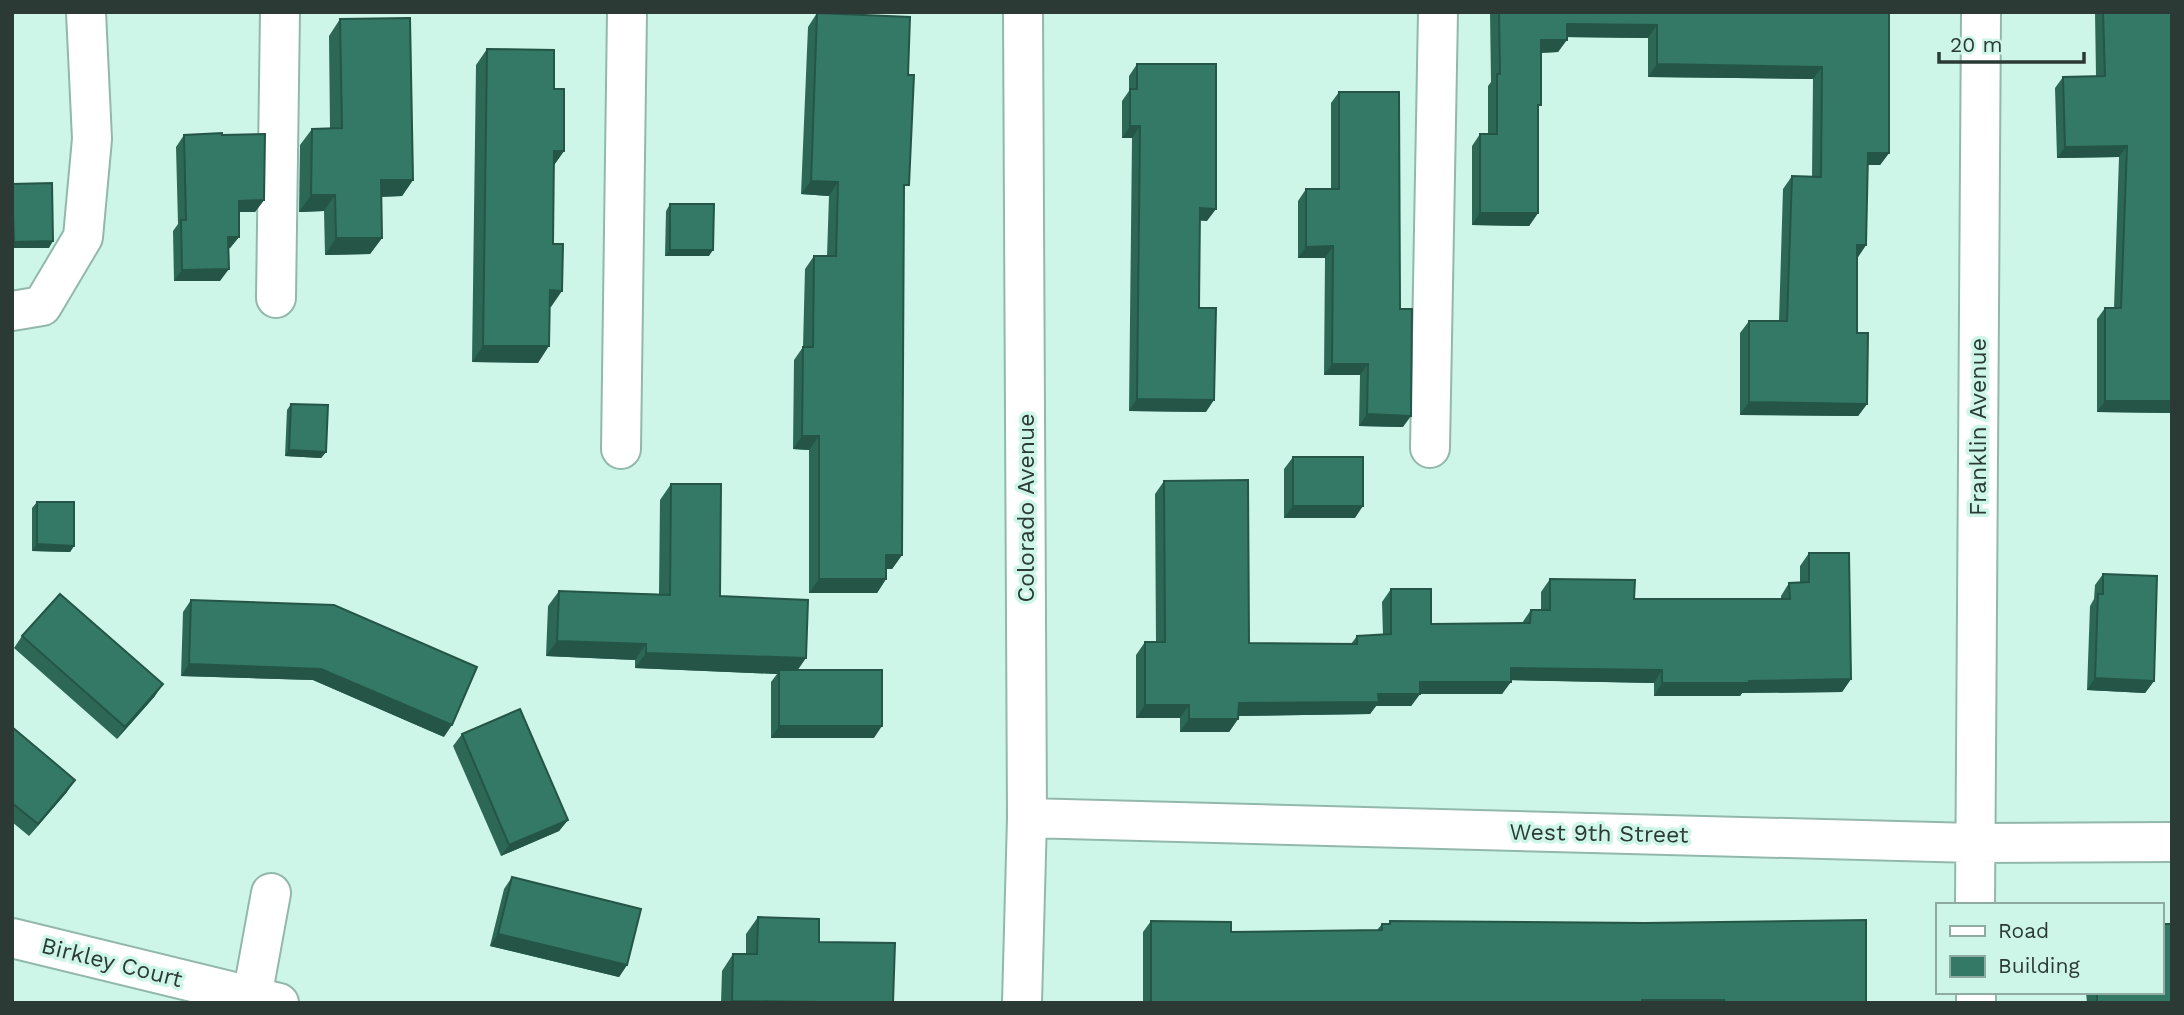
<svg xmlns="http://www.w3.org/2000/svg" width="2184" height="1015" font-family="'Work Sans',sans-serif">
<style>
.lines{fill:none;stroke-linecap:round;stroke-linejoin:round}
.minor-casing{stroke:#92b8ab;stroke-width:42}
.minor{stroke:#fff;stroke-width:38}
.wall{fill:#2d6857}
.shaded-wall{fill:#245547}
.building{fill:#347965;stroke:#245547;stroke-width:2}
.labels{text-anchor:middle;stroke-width:7;stroke-linejoin:round;paint-order:stroke}
.street-label{font-size:23px;fill:#2b3a35;stroke:#cef6e8}
</style>
<rect width="100%" height="100%" fill="#cef6e8"/>
<g class="lines">
<defs>
<path id="minor" d="M276,298L280,12
M12,311L42,306L83,237L92,139L86,12
M1430,448L1438,12
M621,449L627,12
M1027,818L1973,843L2172,842
M1975,905L1981,12
M12,938L279,1003
M1976,992V1003
M252,997L271,893
M1022,1003L1027,818L1023,12"/>
</defs>
<!-- minor casing -->
<use href="#minor" class="minor-casing"/>
<!-- minor -->
<use href="#minor" class="minor"/>
</g>
<!-- wall -->
<path class="wall" d="M1490,12H1889V153L1880,165H1867L1866,245L1858,257L1857,333L1867,404L1858,416L1740,415V333L1749,321H1779L1783,189L1792,176L1812,177L1813,79L1648,77V38L1567,37L1558,52L1541,53L1538,110V213L1529,226L1472,225V146L1480,134H1488V86L1491,82Z
M2095,12H2172V413L2097,412V319L2105,308H2114L2119,157L2057,158L2055,88L2063,77L2096,76Z
M817,13L904,192L902,555L892,569H886V579L877,593H809V450L793,449L794,360L803,347L805,269L814,256H827L829,196L801,194L808,27Z
M340,19L413,180L402,196L381,197L382,238L370,254L325,255L324,211L299,212L300,145L312,129L330,128L329,36Z
M487,49L554,89L564,151L554,165L551,307H550L538,363L472,362L476,65Z
M1137,64L1207,221L1200,220L1199,308L1206,412L1129,411L1132,138H1122V101L1129,91V76Z
M1339,92L1400,309L1403,427L1359,426L1360,375H1324L1325,258H1298V201L1306,189H1331V103Z
M184,135H222L264,200L255,212H239V237L230,248L228,249L220,281H174L173,231L178,224L176,147Z
M12,184L49,248H12Z
M670,204L709,256H665L666,211Z
M291,404L326,452L321,458L285,456L287,410Z
M1293,457L1355,518H1284V469Z
M1164,481L1249,643L1351,644L1357,636L1383,635L1382,602L1391,589L1431,624L1522,623L1531,610H1541V592L1550,579L1634,599H1781V596L1789,583H1800V566L1809,553L1851,679L1842,692L1742,693L1740,696H1654V683L1511,680L1502,694H1420L1411,706H1376L1370,714L1238,716V719L1229,732H1180V718H1136V655L1145,642H1156L1155,494Z
M671,484L720,596L798,670L874,738H771V682L777,674L635,668V660L546,656L548,606L559,591L659,594L660,500Z
M37,502L74,546L70,552L32,551V508Z
M2103,574L2154,681L2145,693L2087,690L2090,606L2094,599L2095,585Z
M191,600L444,737L313,680L181,676L183,612Z
M22,636L155,696L117,739L14,648Z
M12,727L67,792L29,836L12,822Z
M462,734L568,820L559,831L501,856L453,746Z
M512,877L627,965L619,977L490,946L504,889Z
M758,917L819,942L893,1003H721L722,971L733,954H746V934Z
M1151,921L1231,932L1377,930L1382,924H1388L1390,921L1866,1003H1143V932Z
M2086,992H2161L2172,1003H2087Z"/>
<!-- shaded-wall -->
<path class="shaded-wall" d="M1567,24L1657,25L1648,38L1558,37Z
M1541,40H1567L1558,52L1532,53Z
M1657,64L1822,67L1813,79L1648,77Z
M1130,126H1140L1132,138H1122Z
M2127,146L2119,157L2057,158L2065,147Z
M554,151H564L552,168Z
M1868,153H1889L1880,165H1859Z
M381,180H413L402,196L370,197Z
M811,181L838,182L829,196L801,194Z
M311,195H335L324,211L299,212Z
M264,200L255,212H230L239,201Z
M1200,208L1216,209L1207,221L1192,220Z
M1480,213H1538L1529,226L1472,225Z
M228,237H239L230,248L220,249Z
M336,238H382L370,254L325,255Z
M53,241L49,248H12V245L14,242Z
M1857,245H1866L1858,257Z
M1333,246L1325,258H1298L1306,247Z
M670,250H713L709,256H665Z
M229,269L220,281H174L182,270Z
M550,290L562,291L551,307L538,306Z
M483,346H549L538,363L472,362Z
M1332,364H1368L1360,375H1324Z
M1137,399L1214,400L1206,412L1129,411Z
M2105,401H2172V413L2097,412Z
M1749,402L1867,404L1858,416L1740,415Z
M1367,414L1411,416L1403,427L1359,426Z
M802,436H819L809,450L793,449Z
M289,450L326,452L321,458L285,456Z
M1293,506H1363L1355,518H1284Z
M37,544L74,546L70,552L32,551Z
M886,555H902L892,569H877Z
M819,579H886L877,593H809Z
M557,641L646,644L635,660L546,656Z
M646,653L806,658L795,674L779,670L777,674L635,668Z
M189,664L321,669L452,725L444,737L313,680L181,676Z
M1511,668L1662,670L1654,683L1502,680Z
M2095,678L2154,681L2145,693L2087,690Z
M1851,679L1842,692L1742,693L1740,696H1654L1662,683Z
M1420,682H1511L1502,694H1420L1411,706H1376L1370,714L1230,716L1239,703Z
M163,684L155,696L117,739L125,727Z
M1145,705H1189L1180,718H1136Z
M1189,719H1238L1229,732H1180Z
M779,726H882L874,738H771Z
M75,780L67,792L29,836L38,824Z
M568,820L559,831L501,856L509,845Z
M498,934L627,965L619,977L490,946Z
M1642,1000H1724L1722,1003H1640Z
M732,1001L842,1003H731Z"/>
<!-- building -->
<path class="building" d="M1499,12H1889V153H1868L1866,245H1857V333H1868L1867,404L1749,402V321H1787L1792,176L1821,177L1822,67L1657,64V25L1567,24V40H1541V105H1538V213H1480V134H1497V74H1500Z
M2103,12H2172V401H2105V308H2121L2127,146L2065,147L2063,77L2105,76Z
M817,13L910,17L908,75H914L909,185H904L902,555H886V579H819V436H802L803,347H813L814,256H836L838,182L811,181Z
M410,18L413,180H381L382,238H336L335,195H311L312,129L342,128L340,19Z
M487,49L554,50V89H564V151H554L553,244H563L562,291L550,290L549,346H483Z
M1137,64H1216V209L1200,208L1199,308H1216L1214,400L1137,399L1140,126H1130V89H1137Z
M1339,92H1399L1400,309H1412L1411,416L1367,414L1368,364H1332L1333,246L1306,247V189H1339Z
M222,133V135L265,134L264,200L239,201V237H228L229,269L182,270L181,220H186L184,135Z
M52,183L53,241L14,242L12,184Z
M670,204H714L713,250H670Z
M291,404L328,405L326,452L289,450Z
M1293,457H1363V506H1293Z
M1248,480L1249,643L1357,644V636L1391,634V589H1431V624L1530,623L1531,610H1550V579L1635,580L1634,599H1790L1789,583L1809,582V553H1849L1851,679L1749,681V683H1662V670L1511,668V682H1420V694H1378L1379,702L1239,703L1238,719H1189V705H1145V642H1165L1164,481Z
M671,484H721L720,596L808,600L806,658L646,653V644L557,641L559,591L670,595Z
M37,502H74V546L37,544Z
M2103,574L2157,576L2154,681L2095,678L2098,594H2103Z
M60,594L163,684L125,727L22,636Z
M191,600L334,605L477,667L452,725L321,669L189,664Z
M779,670H882V726H779Z
M520,709L568,820L509,845L462,734Z
M12,727L75,780L38,824L12,803Z
M512,877L641,909L627,965L498,934Z
M758,917L819,919V942L895,943L893,1003L732,1001L733,954H757Z
M1866,920V1003H1724V1000H1642V1003H1151V921L1231,922V932L1382,930V924H1390V921L1645,923Z
M2161,924H2172V1003H2097V992H2161Z"/>
<g class="labels">
<!-- street labels -->
<g class="street-label">
<text transform="translate(1978 427) rotate(-90)" y="8">Franklin Avenue</text>
<text transform="translate(1026 508) rotate(-90)" y="8">Colorado Avenue</text>
<text transform="translate(1599 833) rotate(1)" y="8">West 9th Street</text>
<text transform="translate(112 962) rotate(14)" y="8">Birkley Court</text>
</g>
</g>
<!-- border -->
<rect width="2184" height="1015" fill="none" stroke="#2b3a35" stroke-width="28"/>
<!-- legend -->
<rect x="1936" y="903" width="228" height="91" fill="#cef6e8" stroke="#8daba0" stroke-width="2"/>
<rect x="1950" y="926" width="35" height="10" fill="#ffffff" stroke="#8daba0" stroke-width="2"/>
<text x="1998" y="938" font-size="21" fill="#2b3a35">Road</text>
<rect x="1950" y="956" width="35" height="21" fill="#347965" stroke="#8daba0" stroke-width="2"/>
<text x="1998" y="973" font-size="21" fill="#2b3a35">Building</text>
<!-- scale -->
<path d="M1939 52v10h145v-10" fill="none" stroke="#2b3a35" stroke-width="3.5"/>
<text x="1950" y="52" font-size="21" fill="#2b3a35" stroke="#cef6e8" stroke-width="5" paint-order="stroke">20 m</text>
</svg>
